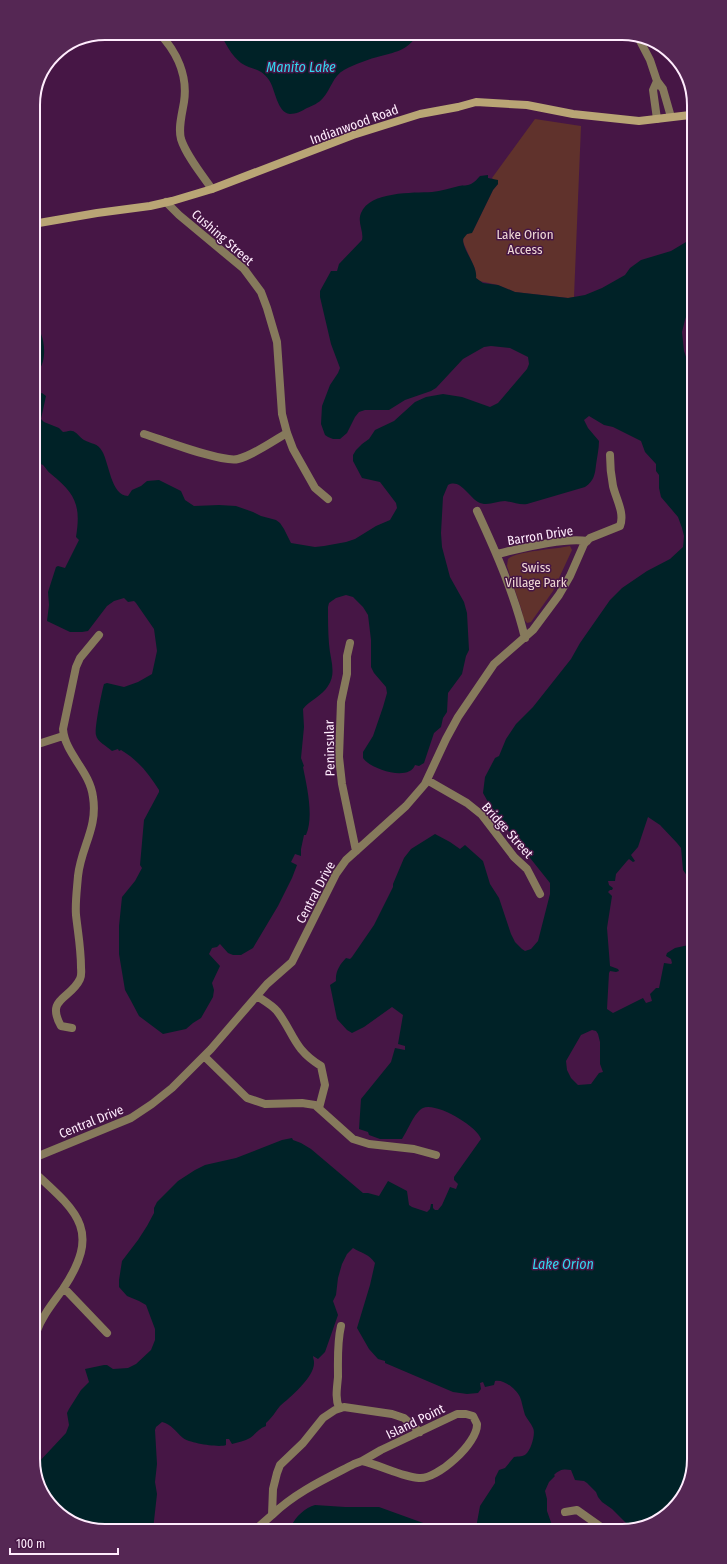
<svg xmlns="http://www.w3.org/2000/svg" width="727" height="1564" font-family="'Fira Sans Condensed',sans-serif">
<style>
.green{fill:#60322c}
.water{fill:#002227;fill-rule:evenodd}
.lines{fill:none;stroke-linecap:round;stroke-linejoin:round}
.street{stroke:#867a5c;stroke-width:8}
.secondary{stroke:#b9a575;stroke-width:8}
.labels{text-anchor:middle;stroke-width:3;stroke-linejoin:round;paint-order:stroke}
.street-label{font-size:13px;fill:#ffecfd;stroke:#461645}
.park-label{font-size:13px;fill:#f0d9d5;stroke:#461645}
.water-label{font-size:14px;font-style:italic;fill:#32d9ef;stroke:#461645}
.rim{fill:none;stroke:#ffecfd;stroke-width:2}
</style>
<rect width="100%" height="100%" fill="#461645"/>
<!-- green -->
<path class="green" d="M535,119L581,126L574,297L568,298L515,292L498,285L479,281L476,278L475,269L463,242L464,236L473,231L493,190L498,184L492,178Z
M570,546L572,550L553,591L531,622L527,623L523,618L522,611L507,566L508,559C516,551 557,549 570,546Z"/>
<!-- water -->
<path class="water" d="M220,33H418C410,49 397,52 381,56C369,59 355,64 344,70C333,76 331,89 323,98C319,103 312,106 307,108C302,111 296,114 290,114C277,113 275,88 269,80C260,67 251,70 241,63C231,55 226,44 220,33Z
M488,175V178L498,180V184L493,190L473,231L472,233L467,234L463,239C463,251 478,266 476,278L483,283L498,285L515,292L568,298L585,295L602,288L625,275L630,268L641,260L671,251L691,239V302L685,320L682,332L684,351L691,371L692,883L683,870L681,848L677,843L660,825L648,817L638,847L631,855L635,861L633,862L629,859L627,861L616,874L615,881H608L609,885L613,888L612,890H610L608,892L612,896L607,928L610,966L618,969L619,971L616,972L610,971L609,973L607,1009L613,1013L643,998L646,1003L652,1001L650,994L656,988H659L664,963L671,964L672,963L671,959L666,956L667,953L675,948L693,944L694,1460L682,1499L646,1527H630L612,1509L602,1502L598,1497L596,1492L587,1483L584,1481L575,1480L571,1470C564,1469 560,1469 554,1475L555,1476L549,1482L545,1491L547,1499V1511L553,1528H476L480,1506L495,1483V1478L499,1470L505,1468L514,1457C519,1456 523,1457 526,1454C531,1450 536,1433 533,1428C531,1423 527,1419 525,1415C523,1409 522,1402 520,1397C516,1389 504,1379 495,1381L494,1385L485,1387L483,1382L480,1383L481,1389L478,1393L467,1394L453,1392L385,1363V1361L378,1359L369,1349L357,1328L370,1285L375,1263C369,1254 361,1253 353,1248L347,1254L342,1264L338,1278L336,1295L333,1301L338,1315L325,1352L318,1359L313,1356C313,1358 314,1360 314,1362C315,1377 290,1397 280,1406C275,1412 272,1418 266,1423V1426C258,1429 256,1434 250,1438C245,1441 238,1442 232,1444L229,1439H226V1445C219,1448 189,1443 183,1438C176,1432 171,1424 162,1422L156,1427L155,1430L157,1464L155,1482L157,1494L153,1530L100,1531L61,1516L37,1483V1464L66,1433L69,1425L67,1413L69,1409L81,1390L89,1382L85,1369L104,1365H107L113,1369L128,1368L136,1364L151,1350L155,1340V1329L146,1305L139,1301L127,1296L119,1287V1280L122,1261L138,1240L147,1226L154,1213V1208L157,1202L178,1181L195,1170L205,1165L236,1158L282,1140L292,1138L293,1140L301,1143L311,1149L363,1193H368L379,1196L388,1181L407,1191L409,1205L412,1207L427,1212L430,1209L431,1204H433V1208L435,1210H438L442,1205L450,1187L456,1189L458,1184L454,1180V1177L481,1139C477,1126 436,1102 423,1108C415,1111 407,1132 402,1139H380L369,1135L368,1132L359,1129L361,1099L391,1062L395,1048L405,1050V1046L398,1044L403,1015L392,1007L364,1027L352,1033L347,1030L337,1019L330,985L336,981C335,972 340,964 346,958L350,959L352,957L374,925L393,887V884L404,858L411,849L435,834L450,842L460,849L465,845L483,861L490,884L499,898L511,934L515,942L522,949L525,951L531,949L538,941L550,894V883L507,829L495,817L493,811L483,793L485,777L495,758L499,756L506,739L516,724L533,707L571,659L580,643L610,600L622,588L647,571L670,559L683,547L684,536L682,528L678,517L661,497L659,488V475L656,471V464L645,452L641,441L613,427L604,425L589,416L584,420L588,428L599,441C599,449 597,457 596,465C595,474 594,481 585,487L527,504C519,505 513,502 505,501C496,501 487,507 478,502C469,497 460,478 448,485L443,497L441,533L442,547L450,577L464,602L467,613L469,650L466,656L462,674L448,693L447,712L443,718L441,727L434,733L424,763L419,766L415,765C409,782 370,769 363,758V752L373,736L383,707L387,693L386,687L374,673L371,667V640L368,615L363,607L353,597L346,595L336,598L329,603L328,607C328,619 328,632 329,644C330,659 337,673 328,686C322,696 310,700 303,709L304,727L301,758L304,766L303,767C307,787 314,817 306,835H304L301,849V856L295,854L291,862L297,865L292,878L278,906L253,948L241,955H233L228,953L220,944L217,947L212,948L209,954L220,966L212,983L214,990L213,997L201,1018L193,1023L186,1029L163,1034L139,1016L130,999L125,990L119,954V926L122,897L135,881L142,868L140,865L144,820L159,792V790C149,774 138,760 121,750L119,751L118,749L112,751C107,746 97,742 96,735C94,730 102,690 104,684L107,683L124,687L138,682L152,674L157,651L154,629L136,603L134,601L128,602L124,598L114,601L107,606L88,631L82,632H70L47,621L49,605L48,592L56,567L58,566L65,568L79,540L76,537C81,506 76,494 51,474C48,472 46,468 43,465C41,464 37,463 34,462V396L42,393L46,396L41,419L44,422L59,428L63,432C66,432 69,430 72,431C76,431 80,438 84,440C91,444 98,443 102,451C109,462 111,496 128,496L132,490L141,486L147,481L159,480L181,491L185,500L194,506L219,505L236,506L253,512L261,516L276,520L280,523L284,529L291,543L315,547L324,546L346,542L355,539L376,526L390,520L397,508L396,503L380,482L362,478L353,461V455L356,450L362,444L369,439L375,430L394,421L415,402L426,397L443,394L462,397L490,407L498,403L527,369L529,364L528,357L510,348L491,346L484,347L463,359L436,388L431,391L405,400L389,410H365L359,412L355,417L347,433L340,439H333L328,437L325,435L321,424L322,406L330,385L338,373L340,368L331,344L320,297V291L331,271H337L339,264L362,240C364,231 357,223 361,213C370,191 413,193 432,192C441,191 450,188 459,186C463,185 467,186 471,184C475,182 477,179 480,176ZM592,1030L596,1031L598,1034L600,1042V1064L603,1072L599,1073L591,1084L578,1085L571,1078L567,1070L566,1061L581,1035Z
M34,327C36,329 39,331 41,334C46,346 46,368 34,374Z
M315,1505L345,1507H379L426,1524L446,1528L290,1530C293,1519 304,1508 315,1505Z"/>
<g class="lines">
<!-- street -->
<path class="street" d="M159,33C177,52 188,76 184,102C182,114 178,128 181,139C186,155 202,175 212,189
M638,37L650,60L657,81L663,89L671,117
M657,119L653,90L657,81
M166,202L179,215L244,269L261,292L267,308L277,342L282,414L287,433L293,449L315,488L328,499
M144,434C163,440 222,463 238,459C254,455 273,441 287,433
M477,511C496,552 514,593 525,638
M34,516V534
M497,554C519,549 565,537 587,541
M350,643L347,656V674L341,702L339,757L342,784L356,851
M35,745L63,736
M427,780L467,803L482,815L514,857L527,869L540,894
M257,996C263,1000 272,1005 277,1011C294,1033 293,1049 321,1066L325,1085L319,1108
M72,1028L61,1026C45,998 71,999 80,979C82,975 81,970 81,967C81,949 78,933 76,915C75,903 77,889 78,876C81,847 98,828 93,797C90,771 65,754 63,729L76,667L80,658L99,635
M204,1056L247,1098L265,1104L302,1103L315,1105L353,1139L369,1144L414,1149L436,1155
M36,1157L131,1118L152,1104L172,1088L211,1049L267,984L292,962L336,874L346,860L406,806L425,784L446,739L458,717L494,664L533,630L559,595L570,576L584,544L590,538L620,526C625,513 616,499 613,486C611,476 610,466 610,455
M36,1174C79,1213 101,1232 63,1289C53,1303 42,1316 36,1333
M64,1288L107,1333
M339,1408C335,1398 337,1388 338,1377C338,1359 337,1343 341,1326
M565,1512L577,1510L601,1527
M272,1515C296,1492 325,1479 354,1464L362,1461C380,1465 403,1477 419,1478C437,1480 478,1443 477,1424C476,1422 474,1418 473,1416L466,1414H457L381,1450L362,1461
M255,1530L272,1515L273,1489L277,1473L280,1465L303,1443L323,1418L335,1410L344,1407L392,1414L404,1418L420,1432"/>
<!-- secondary -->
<path class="secondary" d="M33,224L97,213L150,206L172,201L212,189L353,135L420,114L458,107L476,102L527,105L573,114L639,121L690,115"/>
</g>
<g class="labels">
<!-- street labels -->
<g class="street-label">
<text transform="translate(354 124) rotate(-20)" y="5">Indianwood Road</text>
<text transform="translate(223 237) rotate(41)" y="5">Cushing Street</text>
<text transform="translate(540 535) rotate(-9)" y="5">Barron Drive</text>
<text transform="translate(329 748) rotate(-91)" y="5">Peninsular</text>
<text transform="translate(508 830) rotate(48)" y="5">Bridge Street</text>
<text transform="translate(315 892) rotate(-62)" y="5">Central Drive</text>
<text transform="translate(91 1121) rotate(-22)" y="5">Central Drive</text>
<text transform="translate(415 1421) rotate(-26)" y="5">Island Point</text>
</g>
<!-- park labels -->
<g class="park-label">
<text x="525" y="239">Lake Orion<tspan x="525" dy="15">Access</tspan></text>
<text x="536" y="572">Swiss<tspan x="536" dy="15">Village Park</tspan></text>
</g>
<!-- water labels -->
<g class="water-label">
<text x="301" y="72">Manito Lake</text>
<text x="563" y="1269">Lake Orion</text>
</g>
</g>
<!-- crop -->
<path d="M0 0H727V1564H0ZM105 40H622A65 65 0 0 1 687 105V1459A65 65 0 0 1 622 1524H105A65 65 0 0 1 40 1459V105A65 65 0 0 1 105 40Z" fill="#552754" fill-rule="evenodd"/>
<path class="rim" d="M105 40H622A65 65 0 0 1 687 105V1459A65 65 0 0 1 622 1524H105A65 65 0 0 1 40 1459V105A65 65 0 0 1 105 40Z"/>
<!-- scale -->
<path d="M10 1548v6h108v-6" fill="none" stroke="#ffecfd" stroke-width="2"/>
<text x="16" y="1548" font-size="12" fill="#ffecfd" stroke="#461645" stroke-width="3" paint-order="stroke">100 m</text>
</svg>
